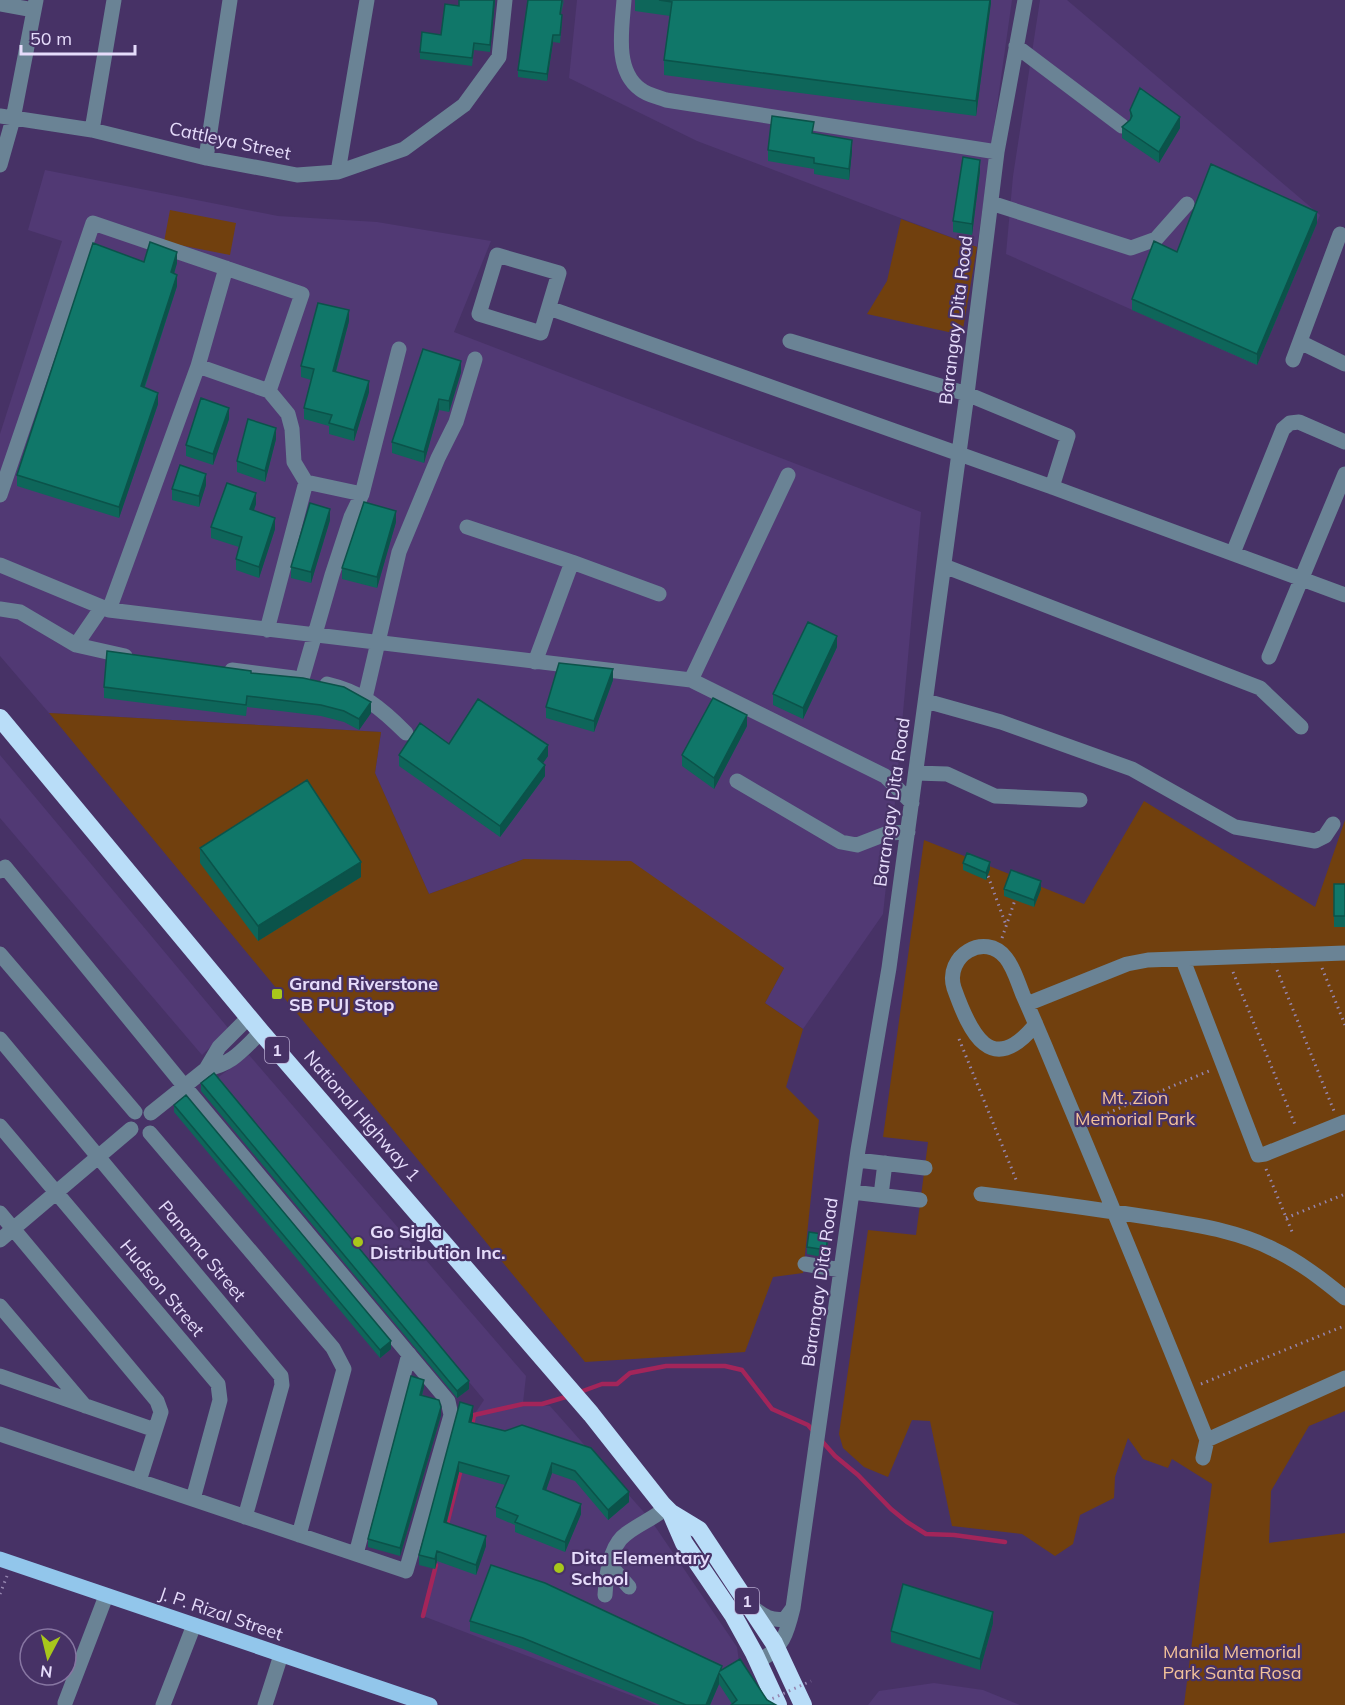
<svg xmlns="http://www.w3.org/2000/svg" width="1345" height="1705" font-family="Mulish,sans-serif">
<style>
.built{fill:#513974}
.green{fill:#71400e}
.lines{fill:none;stroke-linecap:round;stroke-linejoin:round}
.stream{stroke:#a3255a;stroke-width:4.5}
.path{stroke:#9686b0;stroke-width:3;stroke-dasharray:1.5 4.5;stroke-linecap:butt}
.minor{stroke:#6a8395;stroke-width:15}
.major{stroke:#92c6eb;stroke-width:15}
.highway{stroke:#b9ddf8;stroke-width:18}
.path-bridge{stroke:#9686b0;stroke-width:3;stroke-dasharray:1.5 4.5;stroke-linecap:butt}
.wall{fill:#0e665a}
.shaded-wall{fill:#0b534a}
.building{fill:#107769;stroke:#0b534a;stroke-width:1.5}
.poi-dot{fill:#a8c71b;stroke:#473266;stroke-width:2}
.labels{text-anchor:middle;stroke-width:4.5;stroke-linejoin:round;paint-order:stroke}
.shield{fill:#473266;stroke:#b6a9ce;stroke-width:1.5}
.shield-label{font-size:16px;font-weight:bold;fill:#e6dcfb}
.street-label{font-size:18px;fill:#e6dcfb;stroke:#473266}
.poi-label{font-size:18px;font-weight:bold;fill:#e6dcfb;stroke:#473266;text-anchor:start}
.park-label{font-size:18px;fill:#f4c29a;stroke:#473266}
</style>
<rect width="100%" height="100%" fill="#473266"/>
<!-- built -->
<path class="built" d="M577,0H1012L977,247L697,141L569,78Z
M1040,0H1067L1320,215L1257,365L1006,254L1013,176Z
M45,170L278,216L377,222L491,241L454,332L921,512L895,802L883,914L803,1029L765,1003L784,968L524,859L429,894L375,773L381,732L49,713L0,656V434L62,241L28,230Z
M0,755L229,1029L202,1055L0,818Z
M249,1055L526,1376L523,1403L550,1406L650,1519L737,1647L740,1669L733,1705H656L423,1616L474,1415L484,1400L217,1078Z
M934,1683L983,1690L1020,1705H868L879,1691Z"/>
<!-- green -->
<path class="green" d="M170,210L236,223L230,255L164,242Z
M901,219L977,247L962,335L867,314L887,281Z
M49,713L381,732L375,773L429,894L524,859L631,861L784,968L765,1003L803,1029L786,1087L819,1120L803,1273L773,1277L745,1352L585,1362Z
M1144,801L1315,907L1345,820V1411L1309,1426L1271,1491L1269,1543L1345,1533V1705H1184L1212,1484L1172,1459L1168,1468L1143,1459L1128,1438L1115,1477L1114,1498L1080,1515L1073,1544L1055,1556L1022,1534L952,1526L930,1421L912,1420L888,1477L864,1467L843,1448L839,1434L868,1230L916,1235L928,1142L883,1137L924,840L1084,904Z"/>
<g class="lines">
<!-- stream -->
<path class="stream" d="M580,1392L602,1384H617L630,1373L666,1366H725L742,1370L772,1409L808,1425L815,1433
M472,1426L474,1415L523,1404H542L569,1396
M820,1439L835,1456L858,1475L891,1509L907,1522L926,1534L954,1535L1005,1542
M446,1528L461,1469
M423,1616L436,1565"/>
<!-- path -->
<path class="path" d="M988,876L1006,925
M1002,938L1015,900
M1322,968L1345,1025
M1277,970L1334,1111
M1233,972L1296,1127
M959,1039L1017,1182
M1091,1120L1209,1071
M1266,1169L1293,1234
M1286,1218L1345,1194
M1201,1384L1344,1326
M0,1594L7,1576"/>
<!-- minor -->
<path class="minor" d="M624,0C622,28 614,70 640,89C647,95 658,97 666,100L997,152
M0,4L34,10
M1016,46L1122,126
M0,116L92,130L206,158L297,175L338,172L404,149L464,105L499,57L505,0
M92,130L114,0
M206,158L230,0
M0,165L13,119L36,0
M338,172L367,0
M991,203L1131,248L1156,239L1187,204
M497,255L559,273L541,333L479,314Z
M549,308L1052,487L1345,595
M790,341L967,394L1068,436L1052,487
M1300,342L1345,364
M1293,360L1340,234
M198,366L269,391L288,414L292,429L294,462L306,482L267,630
M306,482L362,494
M0,495L93,223L302,294L269,391
M467,527L572,562L659,594
M1233,553L1283,429L1290,423L1299,422L1345,442
M0,565L109,610L691,680L885,776L912,803
M944,566L1260,688L1301,727
M0,609L20,612L76,645L125,656
M109,610L198,366L226,268
M76,645L102,607
M1269,657L1345,474
M535,662L572,562
M232,670L294,678
M302,679L332,575L351,517L362,494L399,349
M691,680L788,475
M327,684C362,692 381,708 406,733
M365,698L399,552L438,458L456,422L475,359
M926,701L1001,722L1132,769L1235,827L1315,841L1325,836L1333,824
M916,773L947,774L995,796L1080,800
M737,781L841,842L857,845L888,833L908,832
M0,871L5,867L185,1087L448,1401L451,1415L406,1571L0,1434
M0,954L135,1112
M1183,960L1258,1155L1265,1154L1345,1122
M1027,1004L1127,964L1148,960L1345,953
M1036,1024C991,1079 970,1033 954,988C944,956 985,931 1006,958C1014,968 1018,983 1023,995C1035,1022 1046,1048 1057,1075C1108,1196 1158,1318 1207,1440L1203,1458
M0,1039L281,1376L282,1385L245,1517
M206,1069C233,1064 242,1050 261,1032
M151,1113L206,1069L219,1047L249,1017
M0,1126L218,1384L220,1400L193,1499
M150,1133L333,1348L344,1369L299,1535
M857,1160L925,1168
M852,1192L920,1200
M981,1194C1039,1201 1096,1209 1154,1218C1195,1225 1236,1230 1273,1249C1299,1261 1323,1280 1345,1298
M881,1195L885,1163
M0,1213L157,1401L161,1412L139,1481
M0,1240L131,1129
M805,1264L841,1270
M0,1306L85,1406
M0,1376L155,1430
M1207,1440L1345,1378
M356,1554L409,1354
M608,1563L629,1587
M605,1595C606,1577 610,1545 626,1534C639,1524 654,1518 666,1508
M752,1607C764,1616 770,1621 785,1619L793,1608
M758,1661C783,1649 787,1633 793,1608L858,1150L889,968L967,394L997,152L1025,0
M65,1703L106,1596
M163,1705L194,1625
M265,1705L281,1655"/>
<!-- major -->
<path class="major" d="M0,1559L430,1705"/>
<!-- highway -->
<path class="highway" d="M0,718L261,1032L591,1414L662,1504L671,1513L699,1530L774,1643L803,1705
M671,1513L684,1543L733,1615L754,1653L778,1705"/>
<!-- path-bridge -->
<path class="path-bridge" d="M767,1701L811,1681"/>
</g>
<!-- wall -->
<path class="wall" d="M459,0H495L490,52L474,50L472,66L420,59V52L441,35L459,6Z
M564,0L561,14L562,22L560,43L553,42L547,81L518,77V70Z
M635,0H991L976,116L664,75V60L670,16L635,11Z
M1130,110L1180,128L1159,163L1122,138V127L1130,120Z
M814,134L852,151L849,180L814,174V169L768,161V150Z
M980,171L972,235L953,232V221Z
M1317,223L1257,365L1132,310V299L1177,252Z
M144,262L177,263L174,274L177,286L145,387L158,404L119,518L17,486V475Z
M349,321L336,372L369,392L354,441L329,434V426L304,419V408L311,380L301,377V366Z
M461,372L449,412L439,410L424,463L392,453V442Z
M229,419L213,465L186,456V445Z
M276,439L265,482L237,472V461Z
M206,485L199,507L172,500V489Z
M256,504L254,510L275,529L259,578L236,570V559L239,547L211,538V527Z
M330,520L311,583L291,578V567Z
M396,522L377,588L342,579V568Z
M837,647L803,719L773,705V694Z
M251,673L371,713L359,730L344,722L321,716L247,707L246,716L104,698V687Z
M613,680L594,732L546,718V707Z
M747,726L714,789L682,766V755Z
M449,744L548,756L543,763L545,776L500,837L399,766V755Z
M200,848L361,877L258,941L200,863Z
M963,863L990,869L986,880L963,870Z
M1334,884H1345V927H1334Z
M1004,889H1041L1034,907L1004,896Z
M201,1083L469,1389L457,1398L201,1091Z
M174,1105L391,1349L380,1358L174,1112Z
M828,1242L826,1258L807,1254V1247Z
M424,1387L422,1396L441,1415L400,1556L368,1547V1539Z
M473,1416L471,1423L505,1431L629,1502L608,1520L575,1481L552,1473L546,1490L581,1514L565,1552L515,1532V1525L496,1517V1507L505,1485L459,1472L447,1522L486,1546L476,1575L437,1561L435,1569L419,1565V1555Z
M470,1621L722,1670L767,1700L732,1704L719,1684L710,1705H660L523,1649L470,1631Z
M993,1623L980,1670L891,1642V1631Z"/>
<!-- shaded-wall -->
<path class="shaded-wall" d="M494,0H495L490,52V45Z
M990,0H991V3L976,116V101Z
M553,35V42L547,81V74Z
M1180,117V128L1159,163V152Z
M852,140V151L849,180V169Z
M980,160V171L972,235V224Z
M1317,212V223L1257,365V354Z
M177,252V263L171,283V272Z
M177,275V286L141,397V386Z
M349,310V321L333,382V371Z
M461,361V372L449,412V401Z
M369,381V392L354,441V430Z
M158,393V404L119,518V507Z
M439,399V410L424,463V452Z
M229,408V419L213,465V454Z
M276,428V439L265,482V471Z
M206,474V485L199,507V496Z
M256,493V504L250,520V509Z
M330,509V520L311,583V572Z
M396,511V522L377,588V577Z
M275,518V529L259,578V567Z
M837,636V647L803,719V708Z
M613,669V680L594,732V721Z
M371,702V713L359,730V719Z
M747,715V726L714,789V778Z
M548,745V756L538,770V759Z
M545,765V776L500,837V826Z
M361,862V877L258,941V926Z
M990,862V869L986,880V873Z
M1041,881V889L1034,907V900Z
M391,1341V1349L380,1358V1350Z
M424,1380V1387L420,1402V1395Z
M469,1381V1389L457,1398V1391Z
M473,1406V1416L469,1432V1422Z
M441,1407V1415L400,1556V1548Z
M459,1462V1472L444,1532V1522Z
M552,1463V1473L543,1499V1489Z
M629,1492V1502L608,1520V1510Z
M581,1504V1514L565,1552V1542Z
M486,1536V1546L476,1575V1565Z
M437,1551V1561L435,1569V1559Z
M993,1612V1623L980,1670V1659Z
M719,1673V1684L710,1705H706Z"/>
<!-- building -->
<path class="building" d="M459,0H494L490,45L474,43L472,58L420,52L422,32L441,35L445,4L459,6Z
M528,0H562L560,14L562,15L560,35H553L547,74L518,70Z
M659,0H990L976,101L664,60L672,2Z
M1140,88L1180,117L1159,152L1122,127L1130,120L1132,116L1130,110Z
M772,116L814,122L812,133L852,140L849,169L814,163V158L768,150Z
M963,157L980,160L972,224L953,221Z
M1211,164L1317,212L1257,354L1132,299L1154,241L1177,252Z
M150,242L177,252L171,272L177,275L141,386L158,393L119,507L17,475L93,243L144,262Z
M318,303L349,310L333,371L369,381L354,430L329,423L332,415L304,408L314,369L301,366Z
M423,349L461,361L449,401L439,399L424,452L392,442Z
M201,398L229,408L213,454L186,445Z
M248,419L276,428L265,471L237,461Z
M180,465L206,474L199,496L172,489Z
M227,483L256,493L250,509L275,518L259,567L236,559L242,537L211,527Z
M364,502L396,511L377,577L342,568Z
M310,503L330,509L311,572L291,567Z
M808,622L837,636L803,708L773,694Z
M107,651L251,671V673L303,678L344,687L371,702L359,719L344,711L321,705L247,696L246,705L104,687Z
M559,663L613,669L594,721L546,707Z
M713,698L747,715L714,778L682,755Z
M478,699L548,745L538,759L545,765L500,826L399,755L420,723L449,744Z
M307,780L361,862L258,926L200,848Z
M967,853L990,862L986,873L963,863Z
M1011,870L1041,881L1034,900L1004,889Z
M1334,884H1345V916H1334Z
M214,1073L469,1381L457,1391L201,1083Z
M186,1095L391,1341L380,1350L174,1105Z
M809,1232L828,1235L826,1250L807,1247Z
M411,1376L424,1380L420,1395L439,1400L441,1407L400,1548L368,1539Z
M460,1402L473,1406L469,1422L505,1431L522,1425L591,1448L629,1492L608,1510L575,1471L552,1463L543,1489L581,1504L565,1542L515,1522L518,1516L496,1507L509,1476L459,1462L444,1522L486,1536L476,1565L437,1551L435,1559L419,1555Z
M491,1565L545,1583L722,1666L720,1671L740,1659L767,1700L776,1705H731L737,1700L719,1673L706,1705H686L523,1638L470,1621Z
M903,1584L993,1612L980,1659L891,1631Z"/>
<!-- markers -->
<g class="poi-dot">
<rect x="271" y="988" width="12" height="12" rx="3"/>
<circle cx="358" cy="1242" r="6"/>
<circle cx="559" cy="1568" r="6"/>
</g>
<g class="labels">
<!-- shield labels -->
<g class="shield">
<rect x="265" y="1037" width="24" height="26" rx="4.5"/>
<rect x="735" y="1588" width="24" height="26" rx="4.5"/>
</g>
<g class="shield-label">
<text x="277" y="1056">1</text>
<text x="747" y="1607">1</text>
</g>
<!-- street labels -->
<g class="street-label">
<text transform="translate(230 141) rotate(12)" y="6">Cattleya Street</text>
<text transform="translate(956 320) rotate(-83)" y="6">Barangay Dita Road</text>
<text transform="translate(892 802) rotate(-82)" y="6">Barangay Dita Road</text>
<text transform="translate(362 1116) rotate(49)" y="6">National Highway 1</text>
<text transform="translate(202 1251) rotate(50)" y="6">Panama Street</text>
<text transform="translate(820 1282) rotate(-82)" y="6">Barangay Dita Road</text>
<text transform="translate(162 1288) rotate(50)" y="6">Hudson Street</text>
<text transform="translate(221 1614) rotate(19)" y="6">J. P. Rizal Street</text>
</g>
<!-- poi labels -->
<g class="poi-label">
<text x="289" y="990">Grand Riverstone<tspan x="289" dy="21">SB PUJ Stop</tspan></text>
<text x="370" y="1238">Go Sigla<tspan x="370" dy="21">Distribution Inc.</tspan></text>
<text x="571" y="1564">Dita Elementary<tspan x="571" dy="21">School</tspan></text>
</g>
<!-- park labels -->
<g class="park-label">
<text x="1135" y="1104">Mt. Zion<tspan x="1135" dy="21">Memorial Park</tspan></text>
<text x="1232" y="1658">Manila Memorial<tspan x="1232" dy="21">Park Santa Rosa</tspan></text>
</g>
</g>
<!-- north arrow -->
<g transform="translate(48 1657) rotate(187)"><circle r="28" fill="#473266" stroke="#8776a2" stroke-width="1.5"/>
<path d="M0-4.5L10 22L0 15L-10 22Z" fill="#a8c71b"/>
<text y="-9" font-size="16" font-weight="bold" text-anchor="middle" fill="#e6dcfb">N</text>
</g>
<!-- scale -->
<path d="M21 45v9h114v-9" fill="none" stroke="#e6dcfb" stroke-width="3"/>
<text x="30" y="45" font-size="18" fill="#e6dcfb" stroke="#473266" stroke-width="4.5" paint-order="stroke">50 m</text>
</svg>
